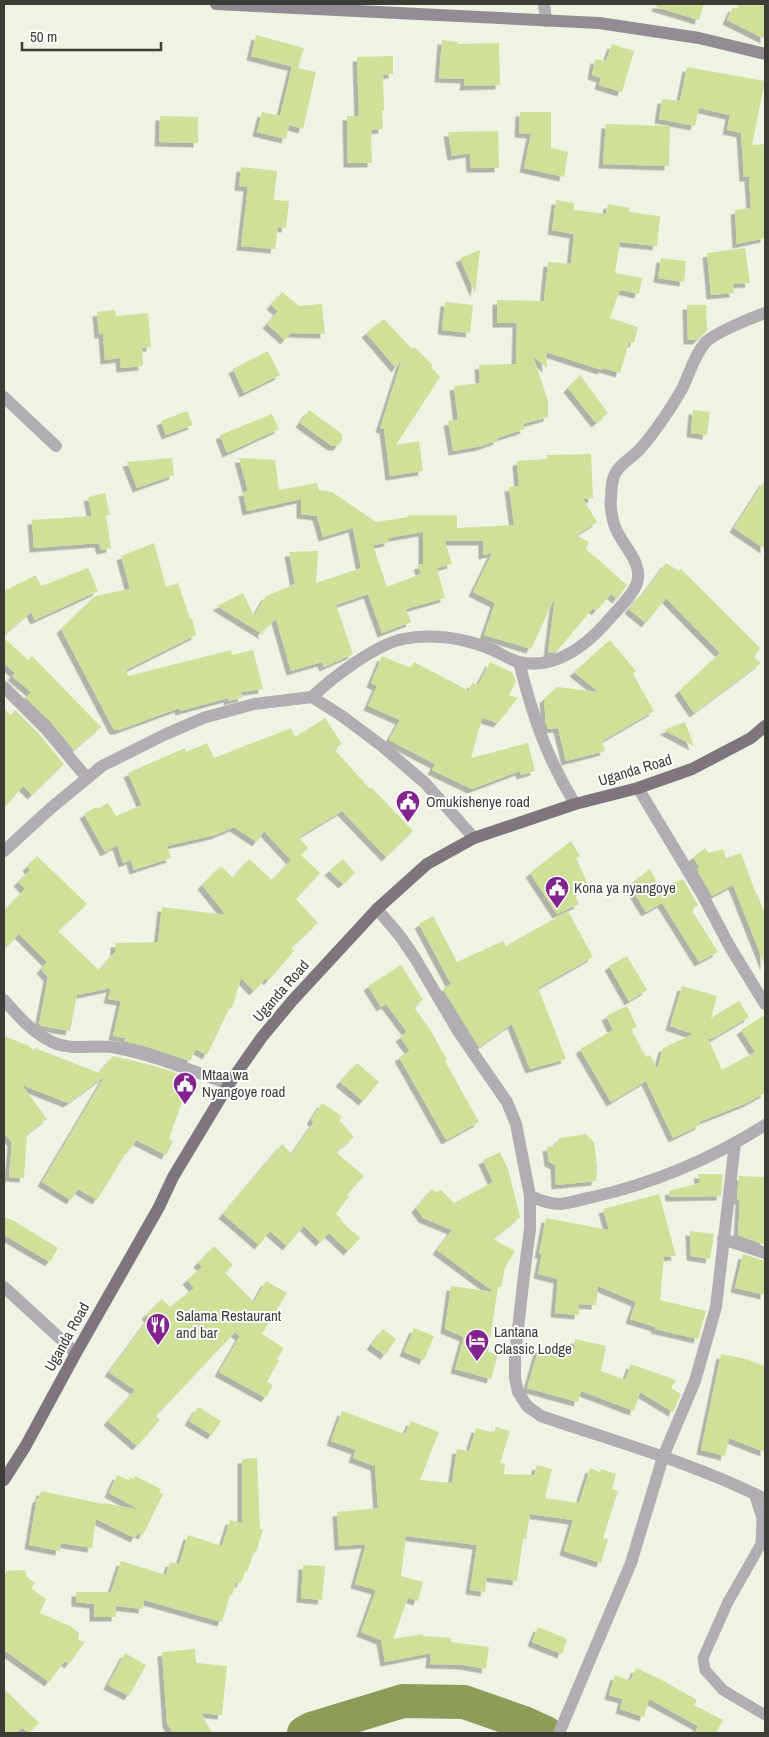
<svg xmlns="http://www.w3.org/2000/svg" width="769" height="1737" font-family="'Archivo Narrow',sans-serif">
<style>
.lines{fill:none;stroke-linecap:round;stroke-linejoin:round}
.river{stroke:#8d9c58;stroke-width:34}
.building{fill:#cfe099;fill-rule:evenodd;filter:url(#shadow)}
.lane{stroke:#b2adb3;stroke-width:11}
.street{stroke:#b2adb3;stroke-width:12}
.secondary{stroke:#948c95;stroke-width:12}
.primary{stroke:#7e757f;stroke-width:12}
.labels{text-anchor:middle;stroke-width:4;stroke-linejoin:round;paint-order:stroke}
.street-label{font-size:15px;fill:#3b3d36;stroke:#fff}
.poi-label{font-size:15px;fill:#3b3d36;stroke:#fff;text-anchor:start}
</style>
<defs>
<filter id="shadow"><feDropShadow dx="-4.5" dy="4.5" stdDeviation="0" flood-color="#0004"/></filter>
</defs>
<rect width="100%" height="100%" fill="#eff3e3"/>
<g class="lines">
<!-- river -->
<path class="river" d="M304,1733L311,1729L403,1701L464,1702L524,1723L546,1733"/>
</g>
<!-- building -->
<path class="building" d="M657,4H704L699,20L656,7Z
M739,4H765V39L727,20L733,7L737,9Z
M256,35L304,48L298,68L251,56Z
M442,40L458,42L457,44L499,43L500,85L464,86L465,79L439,78Z
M612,44L634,51L622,92L599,85L601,78L592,75L595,59L606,61Z
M393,56V74L383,75L384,110L382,111L383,129L371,130L372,163H348L347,116H359L357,57Z
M292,67L316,72L303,129L289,125L286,139L257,132L262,112L280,116Z
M687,67L765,81L752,145L765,144V238L737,244L735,210L751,208L749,177H744L741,133L727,130L730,115L699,108L695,126L659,119L662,99L680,101Z
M520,112H551V148L568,152L564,177L524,168L531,134L519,133Z
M160,116L198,117V143L159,142Z
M606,124L670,126L669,166L603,164Z
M498,131L499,168H471L470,153L452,156L448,132Z
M241,167L277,171L274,200L289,201L286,228L278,227L275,249L241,246L248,187L239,186Z
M556,200L574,203V210L606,214L608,204L630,208L629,212L660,216L657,246L620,242L615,273L642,278L639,294L620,290L610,318L638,327L634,343L629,342L620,373L603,368L602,370L546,352L547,368L533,356L548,401V417L523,424L525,429L497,438L498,440L482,446L453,451L448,421L458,420L454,386L480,383L479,365L516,364L517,323H497V300L544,301L548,262L571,264L574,234L552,230Z
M745,248L750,283L733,284L734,293L711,295L707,253Z
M480,250L475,293L460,258Z
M661,258L686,261L684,282L658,278Z
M282,292L299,306L322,304L325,334L291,333L285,340L267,324L278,311L271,305Z
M445,302L473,305L470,333L442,330Z
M687,305H706L707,331L697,340H688Z
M115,310L116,316L148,313L151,347L142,348L143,366L121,368L120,358L105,360L103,334H99L97,312Z
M384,319L412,349L414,347L433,365L431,367L440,377L396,445L419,441L423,471L390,476L384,429L380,428L402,359L396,368L366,333Z
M268,351L280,375L244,393L233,369Z
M580,375L608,413L596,423L568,388Z
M309,410L342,434V440L338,446H332L300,423Z
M693,410L710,412L707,435L691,433Z
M187,411L193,425L166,435L161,421Z
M272,414L279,429L227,453L220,435Z
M591,454L593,498L583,499L597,522L576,535L589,542L586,549L627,585L617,599L611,594L596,611L593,608L558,650L553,652L548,653L555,597L531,649L484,635L495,603L473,592L492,553L483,555V541H445L452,564L437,568L445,598L406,609L411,622L382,633L368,594L336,605L353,654L324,667L322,662L291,671L276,619L262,631L264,635L217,606L243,593L254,616L266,596L295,584L289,552L318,551L316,583L361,568L353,528L323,537L317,516L301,514V499L247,511L243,492L248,491L239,458L275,460L279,490L317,483L319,490L332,492L376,522L408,517L407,515H457V528L514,525L509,487L519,486L517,461L547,459L546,455ZM423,532V564L418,565L421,574L387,587L373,545L389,542L388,538Z
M172,458L174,475L137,488L127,462Z
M765,480V549L734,528Z
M105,493L110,515H106L111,548L101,550L99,543L34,548L32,520L92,516L88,497Z
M154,543L166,587L178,583L190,619L192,618L196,635L126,670L128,676L231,650L232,655L253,650L263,689L241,692L243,697L228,701V698L180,711L179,708L119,730H114L61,629L95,596L130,589L121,556Z
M666,563L679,571L681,569L760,648L754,657L761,663L694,713L679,691L720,653L666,598L646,623L629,609L640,595L641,597Z
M88,568L98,591L35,620L31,612L4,635V591L36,575L41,586Z
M4,638L28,660L32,656L101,727L74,750L51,722L26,698L31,692L12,676L15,673L4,663Z
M610,640L636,671L633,674L654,711L602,741L605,751L566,761L558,728L548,729L546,724L544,699L557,687L599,692L574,672Z
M382,656L411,668L414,662L469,691L472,683L478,685L490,662L513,673L516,681L509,695L518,698L498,723L482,718L471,758L528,743L535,771L521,775L520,771L472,789L432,770L435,764L389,740L400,720L368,706L377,686L371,683Z
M4,709L11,715L15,710L39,734L64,764L32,795L23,786L4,808Z
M325,718L342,744L334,749L370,789L372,788L413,831L386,857L342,811L299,837L308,848L301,855L320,873L296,899L318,923L291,948L294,951L268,981L266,978L254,991L241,978L232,1008L230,1007L207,1055L196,1049L190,1061L148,1047L124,1041L126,1038L113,1036L121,1001L108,999L111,988L77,995L70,1031L42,1026L39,1024L48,977L41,969L47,962L19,934L4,949V911L25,889L18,882L30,870L27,867L37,856L87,904L58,931L99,970L115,952V943L158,942L162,907L226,915L202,885L221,866L233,878L249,859L272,880L291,860L264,831L257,842L234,827L215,835L167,846L171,858L134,870L131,860L123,863L117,845L105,852L84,814L96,807L98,809L108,803L116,816L142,805L128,773L185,748L186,752L207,743L214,758L291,728L295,737Z
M685,722L694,746L664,730Z
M571,841L580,856L576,858L589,887L574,894L579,904L557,914L530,873Z
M705,848L708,853L723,849L726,858L741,853L756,894H757L765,914V966L733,885L712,896L699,873L697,869L700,868L693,857Z
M343,859L355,873L343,884L329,871Z
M650,869L660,888L683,879L698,905L691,909L718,952L699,962L662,903L646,912L629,885Z
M568,911L593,957L538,988L566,1059L530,1069L512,1024L479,1047L443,989L451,984L419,924L433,916L457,962L503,941L506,946Z
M627,956L647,990L629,1001L609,966Z
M401,965L423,1000L414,1007L431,1031L447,1060L445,1061L479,1122L446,1140L399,1057L410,1051L400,1037L407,1032L386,1004L381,1007L368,986Z
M682,986L717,996L711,1018L739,1001L749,1017L712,1039L708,1038L722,1070L755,1052L741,1030L765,1015V1093L747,1103L699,1122L700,1125L673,1138L646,1081L611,1102L580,1049L613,1030L606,1016L627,1006L637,1027L631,1029L646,1057L650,1055L657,1069L663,1048L693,1034L670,1026Z
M4,1036L29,1046L34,1051L35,1048L99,1073L113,1056L143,1063L171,1071L183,1076L181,1079L194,1083L189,1098L184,1096L169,1139L173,1141L166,1155L136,1140L131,1149L129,1148L97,1200L78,1189L71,1200L42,1182L105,1076L68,1103L22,1085L47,1119L27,1134L24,1178L9,1177L12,1142L4,1133Z
M357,1063L379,1082L363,1101L340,1082Z
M322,1103L342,1116L339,1120L354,1137L336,1152L364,1176L347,1195L349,1196L336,1214L342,1220L341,1221L360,1238L348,1251L329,1233L320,1242L304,1226L287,1246L270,1231L259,1245L223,1214L282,1144L292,1154L314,1122L311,1120Z
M586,1134L594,1142L597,1167L596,1181L556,1185L555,1165L549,1162L547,1147L554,1146L560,1138Z
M500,1152L508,1169L520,1217L493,1239L515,1251L505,1268L501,1287H498L488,1352L498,1354L491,1379L455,1369L464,1337L445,1329L451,1286L494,1292L437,1250L452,1230L423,1218L416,1208L432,1189L436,1192L441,1190L454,1203L493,1182L483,1160Z
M698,1174H723L721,1196L670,1197L669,1191L700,1183Z
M739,1176L765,1177L764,1208H765V1245L738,1235L740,1200H737Z
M659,1194L676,1256L664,1257L660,1300L706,1311L698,1339L655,1329L656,1327L630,1319L636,1302L598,1286L596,1305L579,1304V1315L555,1313L558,1279L538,1274L542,1254H539L546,1218L609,1230L603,1209Z
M4,1217L14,1221L58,1248L50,1262L4,1235Z
M690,1231L714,1234L710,1259L691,1256Z
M214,1246L233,1265L225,1273L254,1302L266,1281L287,1293L262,1334L284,1348L277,1359L279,1360L267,1382L273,1385L266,1398L219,1372L240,1336L235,1332L156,1416L160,1420L137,1446L108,1421L135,1390L109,1372L149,1318L146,1315L162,1299L170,1307L194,1288L187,1280L202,1267L198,1263Z
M743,1254L765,1261V1295L735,1288Z
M414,1328L434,1336L424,1360L404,1352Z
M383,1329L396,1339L385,1355L371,1345Z
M575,1339L606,1346L601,1371L625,1380L631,1364L676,1380L671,1388L681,1394L673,1412L640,1392L634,1411L581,1391L578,1402L527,1388L539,1347L546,1349L547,1347L573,1355Z
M721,1354L746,1359L765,1366V1452L729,1438L725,1456L701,1450Z
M198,1407L221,1421L212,1435L189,1421Z
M342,1411L405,1434L411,1421L439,1432L420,1480L452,1483L457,1449L469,1451L476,1428L494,1433L496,1427L510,1431L500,1463L505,1464L504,1474L534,1475L537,1465L552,1469L545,1498L579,1503L590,1468L600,1472L601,1469L616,1474L612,1489L618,1491L603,1538L608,1539L601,1563L564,1551L573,1520L530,1514L526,1539H523L517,1581L487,1577L485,1592L470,1590L477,1545L406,1536L401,1576L423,1582L418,1601L408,1598L393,1639L423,1634V1636L451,1638V1642L489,1647L486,1669L464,1665L430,1664L431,1653L385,1662L381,1640L361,1632L376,1590L355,1584L366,1544L339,1546L337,1512L378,1508L375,1466L353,1458L356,1450L331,1441Z
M257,1458L260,1529H263L256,1553L254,1552L247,1572L245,1571L241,1583L236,1582L232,1595H230L222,1622L144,1600L143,1609L116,1606V1617H94V1604L76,1602V1592H111L121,1561L166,1575L170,1562L179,1564L188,1535L222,1546L230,1520L242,1523V1459Z
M117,1475L129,1480L130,1477L133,1479L135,1476L161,1489L159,1492L163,1494L143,1535L138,1533L135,1538L96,1519L92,1548L61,1543L60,1551L29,1545L37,1498H39L41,1491L103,1504L104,1503L140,1510L109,1493Z
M303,1565L325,1566L322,1600L301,1598Z
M25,1570L26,1576L35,1583L31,1588L46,1599L40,1613L70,1626L79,1633L78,1640L85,1642L69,1664L65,1661L49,1682L4,1650V1579L6,1576V1571Z
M538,1627L567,1639L562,1654L532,1642Z
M195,1649L196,1663L227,1666L222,1715L201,1713L212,1733H173L167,1723L162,1652Z
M125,1653L146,1665L129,1696L108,1685Z
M636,1668L660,1679L697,1700L694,1705L723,1720L716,1733H695L698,1726L649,1699L644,1717L620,1709L623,1699L609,1695L615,1675L630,1681Z
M4,1689L39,1723L29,1733L22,1728L15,1733H4Z"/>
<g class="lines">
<!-- lane -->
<path class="lane" d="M754,1493L762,1518L761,1544L728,1602L703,1658L705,1670L723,1690L765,1715"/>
<!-- street -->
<path class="street" d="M544,4L546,21
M4,397L56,446
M519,662C533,717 546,756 575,804
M4,687L45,728L87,778
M312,697C333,677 375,645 403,639C430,633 463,638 488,648C499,652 509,660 519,662C554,670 583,648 605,624C614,613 632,597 637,583C644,561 619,543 614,524C612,517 610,506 611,498C611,492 612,478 616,472C621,463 633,457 640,449C653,435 674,404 683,387C690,372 694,356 705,343C714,333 751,318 765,313
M638,788L703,896L730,947L765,1004
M4,851L51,808L102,766L164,735L203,718L254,704L312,697L342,716L382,746L425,783L474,838
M377,909L400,936L415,958L458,1031L507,1102L516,1124L530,1196V1229L524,1275L515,1356V1378L518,1392L527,1406L541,1416C616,1442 694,1463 765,1499
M4,1000C18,1016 33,1033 52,1042C73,1052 96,1043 117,1048C155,1055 192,1071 229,1084
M530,1196C539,1200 550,1204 560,1204C571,1203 583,1199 593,1197C654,1183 713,1158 765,1125
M723,1239L765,1253
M4,1287L76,1353
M559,1733L631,1563L663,1457L695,1381L716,1307L735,1143"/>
<!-- secondary -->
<path class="secondary" d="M216,4L599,23L699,38L765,54"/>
<!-- primary -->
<path class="primary" d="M4,1480L25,1447L76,1353L159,1207L173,1177L229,1084L262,1037L292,1001L377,909L427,864L474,838L575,804L638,788L692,769L751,738L765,726"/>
</g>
<!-- icons -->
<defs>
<symbol id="civic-pin" viewBox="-11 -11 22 30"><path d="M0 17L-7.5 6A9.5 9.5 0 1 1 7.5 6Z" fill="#82238e" stroke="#fff"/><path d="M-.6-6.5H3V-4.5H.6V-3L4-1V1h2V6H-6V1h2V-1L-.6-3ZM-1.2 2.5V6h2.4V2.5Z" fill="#fff"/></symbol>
<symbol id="restaurant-pin" viewBox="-11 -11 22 30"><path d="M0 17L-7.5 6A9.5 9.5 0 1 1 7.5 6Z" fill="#82238e" stroke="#fff"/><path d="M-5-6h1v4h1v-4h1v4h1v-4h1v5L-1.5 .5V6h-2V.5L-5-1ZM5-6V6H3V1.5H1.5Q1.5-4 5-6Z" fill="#fff"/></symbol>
<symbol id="hotel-pin" viewBox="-11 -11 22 30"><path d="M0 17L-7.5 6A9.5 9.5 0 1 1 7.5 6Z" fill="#82238e" stroke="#fff"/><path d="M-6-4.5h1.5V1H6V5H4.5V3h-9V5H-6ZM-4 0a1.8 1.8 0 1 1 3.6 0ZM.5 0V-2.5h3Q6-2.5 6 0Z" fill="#fff"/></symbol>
</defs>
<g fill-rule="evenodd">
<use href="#civic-pin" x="394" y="788" width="28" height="38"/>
<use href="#civic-pin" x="543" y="874" width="28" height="38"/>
<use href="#civic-pin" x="171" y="1070" width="28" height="38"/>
<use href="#restaurant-pin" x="144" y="1311" width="28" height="38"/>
<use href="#hotel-pin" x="463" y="1327" width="28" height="38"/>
</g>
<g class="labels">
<!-- street labels -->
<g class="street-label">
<text transform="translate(635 770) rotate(-17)" y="5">Uganda Road</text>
<text transform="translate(281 991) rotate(-49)" y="5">Uganda Road</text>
<text transform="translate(67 1337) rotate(-61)" y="5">Uganda Road</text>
</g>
<!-- poi labels -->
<g class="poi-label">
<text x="426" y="807">Omukishenye road</text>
<text x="574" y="893">Kona ya nyangoye</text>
<text x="202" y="1080">Mtaa wa<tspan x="202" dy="17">Nyangoye road</tspan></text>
<text x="176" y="1321">Salama Restaurant<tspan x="176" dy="17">and bar</tspan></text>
<text x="494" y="1337">Lantana<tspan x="494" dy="17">Classic Lodge</tspan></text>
</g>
</g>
<!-- border -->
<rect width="769" height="1737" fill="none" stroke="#3b3d36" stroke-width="10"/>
<!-- scale -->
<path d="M22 42v8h139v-8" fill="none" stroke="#3b3d36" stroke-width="2.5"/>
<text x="30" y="42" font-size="15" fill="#3b3d36" stroke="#ffffff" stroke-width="4" paint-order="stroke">50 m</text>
</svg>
